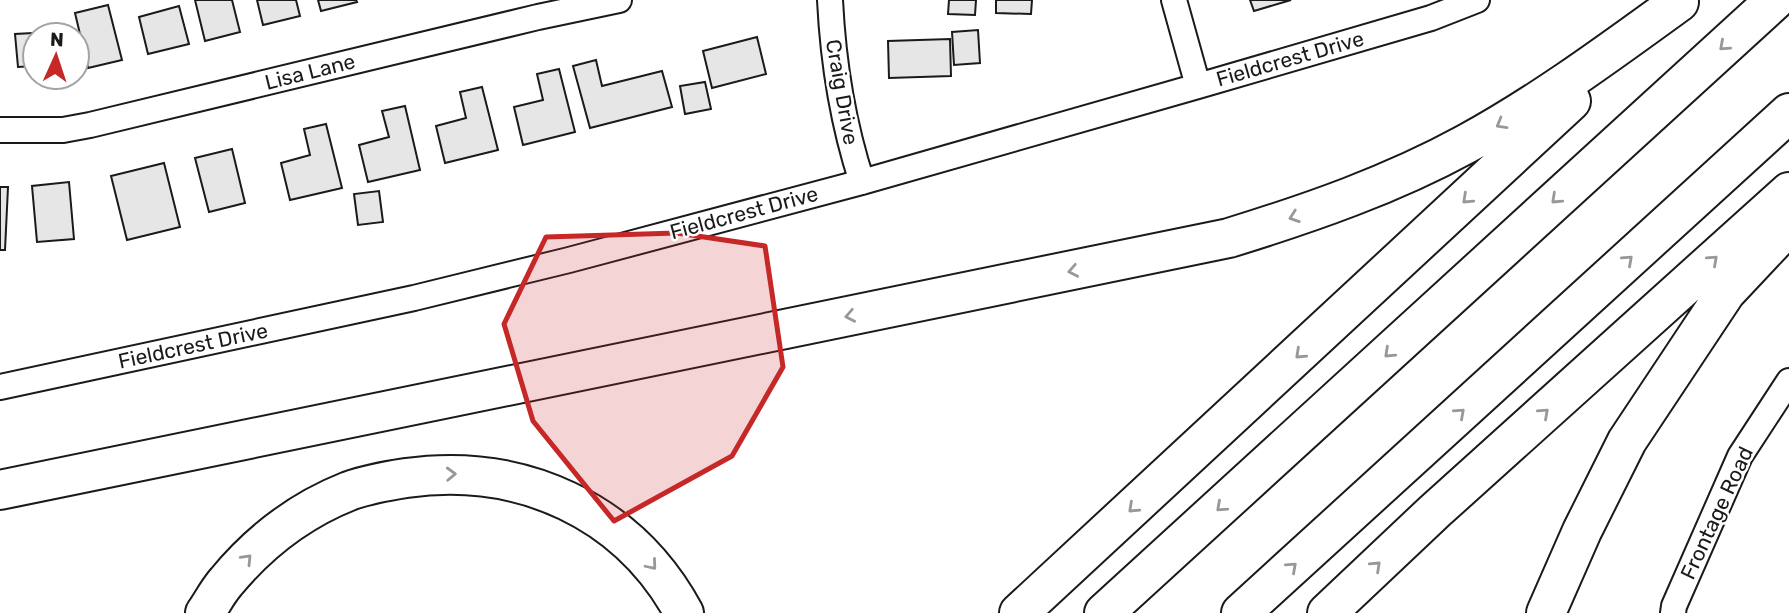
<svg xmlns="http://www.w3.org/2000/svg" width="1789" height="613" font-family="Rubik,sans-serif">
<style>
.building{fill:#e6e6e6;stroke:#1a1a1a;stroke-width:2}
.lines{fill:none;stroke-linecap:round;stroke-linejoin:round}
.street-casing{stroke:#1a1a1a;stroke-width:28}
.highway-casing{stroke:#1a1a1a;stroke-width:42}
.street{stroke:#fff;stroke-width:24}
.highway{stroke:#fff;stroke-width:38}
.oneway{stroke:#989898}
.marked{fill:#c62828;fill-opacity:0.2;stroke:#c62828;stroke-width:5;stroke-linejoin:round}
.labels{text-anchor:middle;stroke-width:5;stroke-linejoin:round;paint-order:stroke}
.street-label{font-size:21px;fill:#1a1a1a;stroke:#fff}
</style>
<rect width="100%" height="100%" fill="#fff"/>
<!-- building -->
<path class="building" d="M195,0H232L240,32L205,41Z
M257,0H296L300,16L263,25Z
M318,0H356L357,2L321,11Z
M949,0H976L975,15L948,14Z
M996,0H1032L1031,14L996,13Z
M1250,0H1291L1254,11Z
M108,5L122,60L88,68L75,13Z
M179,6L189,44L148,54L139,17Z
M978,30L980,63L954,65L952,32Z
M71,31V35H35V66L18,67L15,34Z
M757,37L766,74L712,88L703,51Z
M950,39L951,76L889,78L888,41Z
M596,60L602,86L662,71L672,107L590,128L573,66Z
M559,69L575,132L523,145L514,107L543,100L537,74Z
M705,82L711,109L685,114L680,86Z
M482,87L498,150L445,163L436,126L466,118L460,92Z
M405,106L420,170L368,182L359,145L389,137L382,111Z
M326,124L342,188L290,200L281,163L310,155L304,129Z
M232,149L245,203L209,212L195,158Z
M164,163L180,227L127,240L111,176Z
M69,182L74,239L37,242L32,186Z
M0,187H8L5,250H0Z
M379,191L383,222L358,225L354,194Z"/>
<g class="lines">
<defs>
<path id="street" d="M830,0C833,61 843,124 862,182
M1174,0L1198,86
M0,130H63L90,125L538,17L619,0
M0,387L414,298L569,260L862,182L1198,86L1431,18L1477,0
M1673,613L1674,606L1740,456L1789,381"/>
<path id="highway" d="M0,490L1229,238C1310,213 1391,185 1466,144C1541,103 1610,52 1679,2
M205,613C212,603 218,591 226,582C259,542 301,510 349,491C368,484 387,481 406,478C521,462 628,510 684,613
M1019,613L1571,101
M1104,613L1775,0
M1241,613L1789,113
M1327,613L1435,511L1789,192
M1546,613L1582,531L1627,441L1726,292L1789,225"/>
</defs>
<!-- street casing -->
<use href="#street" class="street-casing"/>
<!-- highway casing -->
<use href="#highway" class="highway-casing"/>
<!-- street -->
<use href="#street" class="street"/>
<!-- highway -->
<use href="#highway" class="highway"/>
</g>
<!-- one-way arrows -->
<defs><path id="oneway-chevron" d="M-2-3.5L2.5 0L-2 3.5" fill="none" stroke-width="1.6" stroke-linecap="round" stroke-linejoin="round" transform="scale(1.75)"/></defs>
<g class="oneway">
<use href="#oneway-chevron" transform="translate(1724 46) rotate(138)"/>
<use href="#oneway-chevron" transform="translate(1501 124) rotate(150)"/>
<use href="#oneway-chevron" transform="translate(1467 199) rotate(137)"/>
<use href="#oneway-chevron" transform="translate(1556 199) rotate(137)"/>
<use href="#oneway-chevron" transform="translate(1294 217) rotate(161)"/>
<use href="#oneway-chevron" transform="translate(1628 260) rotate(-42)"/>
<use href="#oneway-chevron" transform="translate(1713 260) rotate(-42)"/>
<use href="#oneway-chevron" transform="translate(1073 271) rotate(169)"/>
<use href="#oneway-chevron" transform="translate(850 316) rotate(169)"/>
<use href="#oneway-chevron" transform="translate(1389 353) rotate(137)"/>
<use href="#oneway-chevron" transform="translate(1300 354) rotate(137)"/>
<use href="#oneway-chevron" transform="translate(1460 413) rotate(-42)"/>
<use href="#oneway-chevron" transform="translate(1544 413) rotate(-42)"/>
<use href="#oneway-chevron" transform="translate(451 474) rotate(-2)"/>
<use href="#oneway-chevron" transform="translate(1221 507) rotate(138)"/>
<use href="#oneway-chevron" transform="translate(1133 508) rotate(137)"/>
<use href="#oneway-chevron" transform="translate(247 559) rotate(-46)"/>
<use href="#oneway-chevron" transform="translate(652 565) rotate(50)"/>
<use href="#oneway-chevron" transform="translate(1376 566) rotate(-43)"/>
<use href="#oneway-chevron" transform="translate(1292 567) rotate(-42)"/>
</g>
<!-- marked area -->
<path class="marked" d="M677,233L765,246L783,367L732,456L614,521L533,421L504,324L546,237Z"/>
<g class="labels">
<!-- street labels -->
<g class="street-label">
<text transform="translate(1290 59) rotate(-16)" y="7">Fieldcrest Drive</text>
<text transform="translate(310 72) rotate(-14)" y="7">Lisa Lane</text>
<text transform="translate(842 92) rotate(80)" y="7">Craig Drive</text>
<text transform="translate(744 213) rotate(-15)" y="7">Fieldcrest Drive</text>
<text transform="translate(193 346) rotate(-12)" y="7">Fieldcrest Drive</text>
<text transform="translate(1717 513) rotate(-65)" y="7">Frontage Road</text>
</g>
</g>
<!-- north arrow -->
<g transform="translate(56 56) rotate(3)"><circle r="33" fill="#ffffff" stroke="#a3a3a3" stroke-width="2"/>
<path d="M0-5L12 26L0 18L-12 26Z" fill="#c62828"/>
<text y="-10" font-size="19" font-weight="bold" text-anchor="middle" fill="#1a1a1a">N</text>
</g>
</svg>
